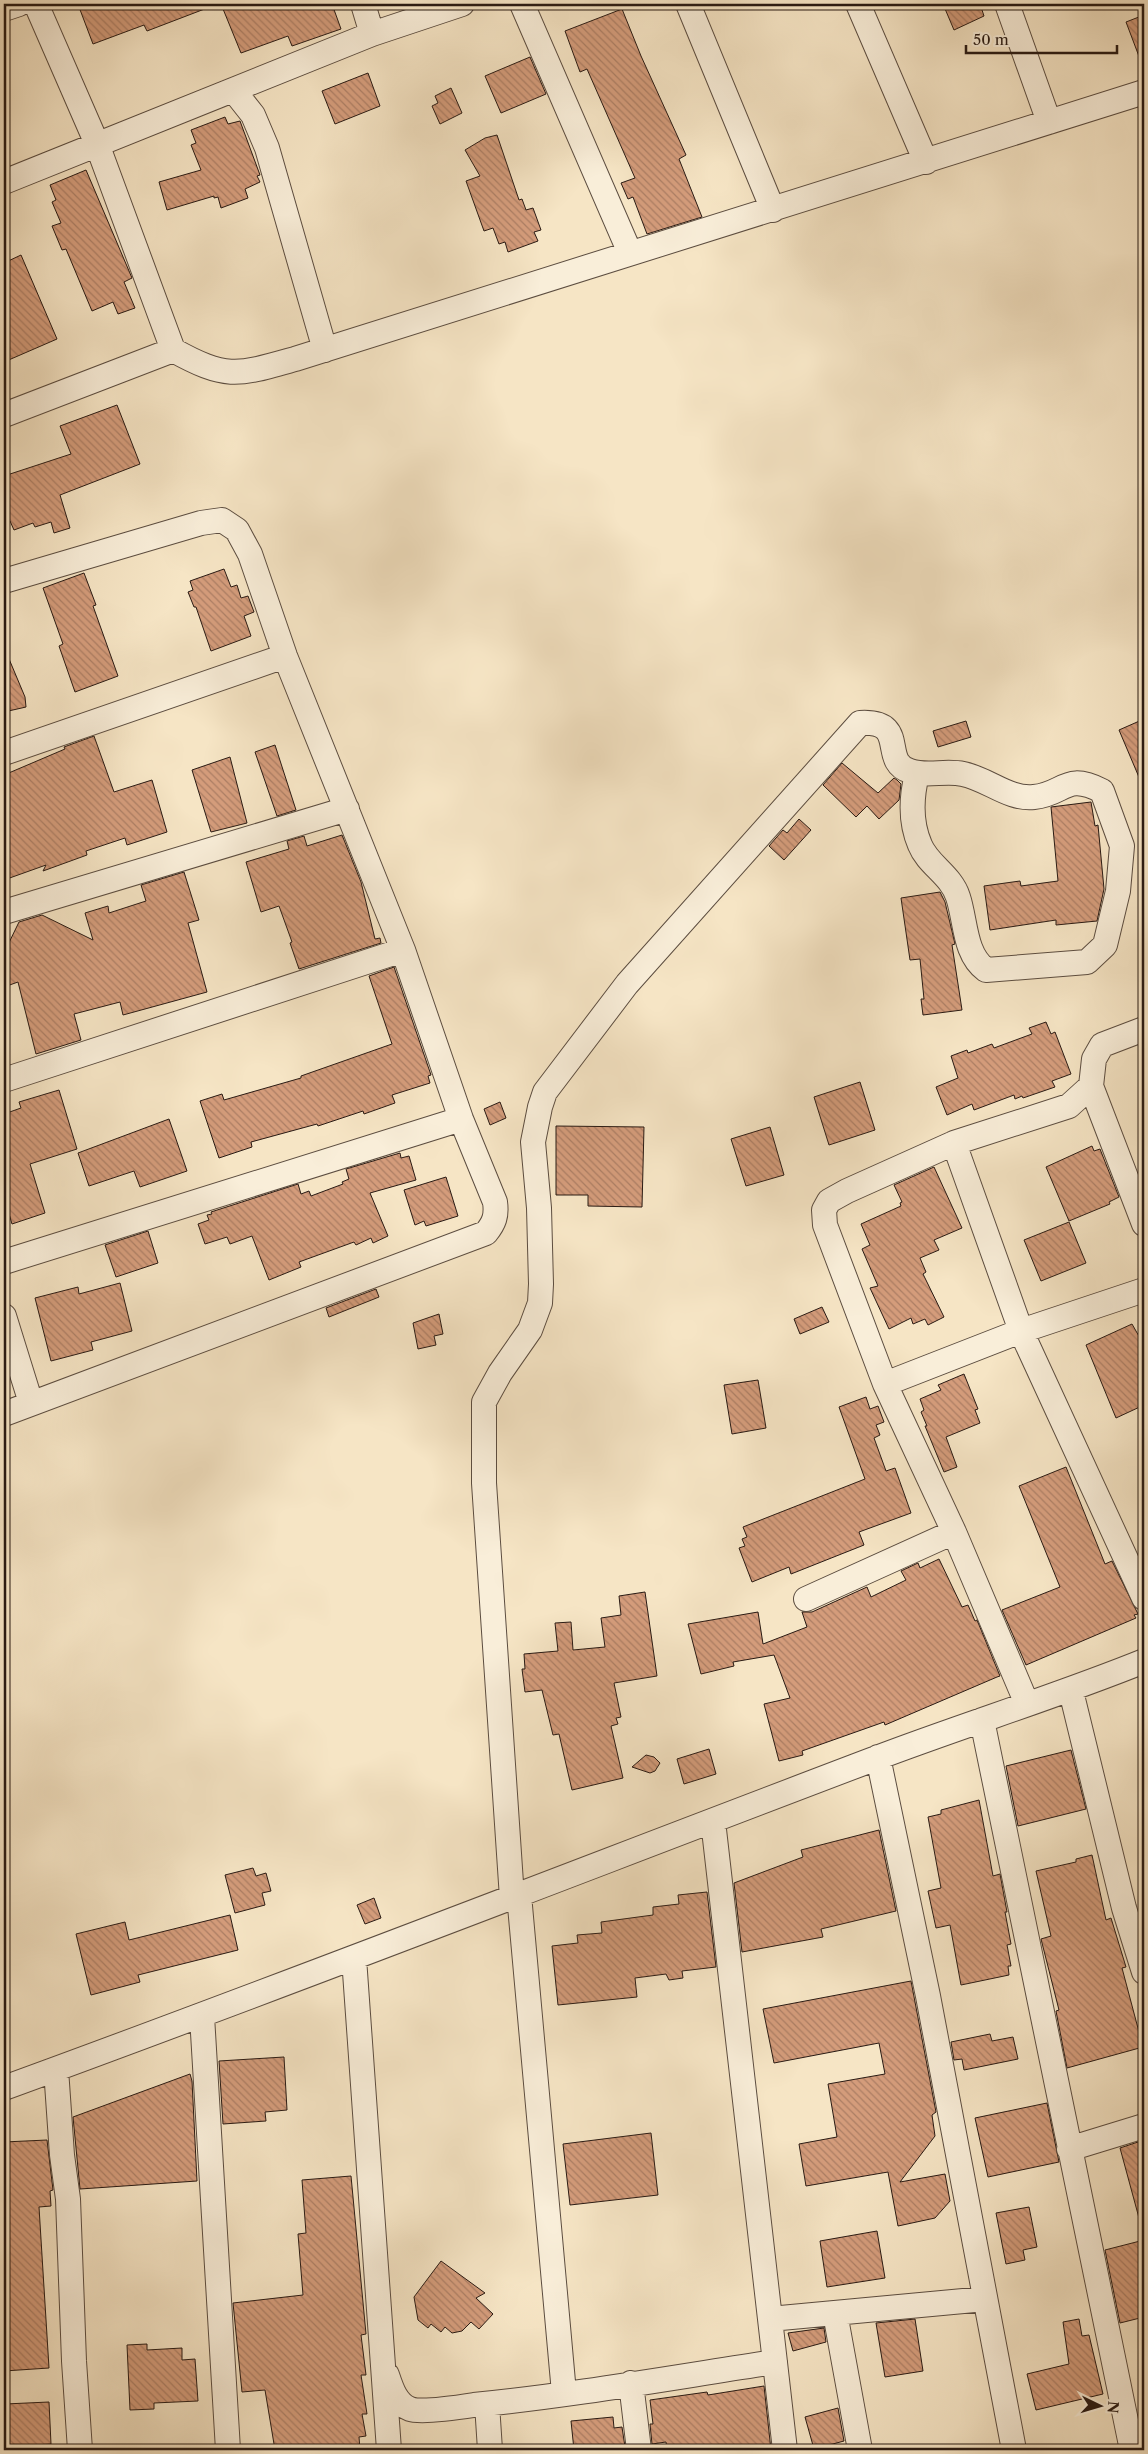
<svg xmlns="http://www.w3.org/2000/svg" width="1148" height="2454" font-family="'Libre Caslon Text',serif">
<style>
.building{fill:url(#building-back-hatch);stroke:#291a13}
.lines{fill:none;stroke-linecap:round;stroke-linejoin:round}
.minor-casing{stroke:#5c4d40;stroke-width:26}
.minor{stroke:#f9eed9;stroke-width:24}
</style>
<defs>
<pattern id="building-back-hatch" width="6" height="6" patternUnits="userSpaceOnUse" patternTransform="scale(1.25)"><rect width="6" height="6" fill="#d49c7b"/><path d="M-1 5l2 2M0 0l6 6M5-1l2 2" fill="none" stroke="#ac7e64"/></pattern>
</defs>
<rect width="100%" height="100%" fill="#f6e5c5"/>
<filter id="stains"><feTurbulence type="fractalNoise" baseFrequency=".004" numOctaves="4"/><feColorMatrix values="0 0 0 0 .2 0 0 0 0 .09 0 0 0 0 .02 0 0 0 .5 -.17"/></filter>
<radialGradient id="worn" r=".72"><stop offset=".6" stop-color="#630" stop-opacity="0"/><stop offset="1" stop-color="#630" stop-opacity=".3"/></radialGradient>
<!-- building -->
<path class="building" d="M89,4H214L215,5L147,31L144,25L93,44L79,7Z
M221,4H332L341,29L292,46L288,36L241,53Z
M943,4H980L984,16L954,30Z
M622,9L641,56L686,155L679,159L702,217L647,234L633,197L628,199L621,183L635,178L587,69L580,72L565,31Z
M1144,15V66L1143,67L1126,22Z
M530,57L546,94L501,113L485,76Z
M368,73L380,106L335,124L322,91Z
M451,88L462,113L440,124L432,106L438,103L435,96Z
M225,117L228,124L240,121L260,175L257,176L260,182L245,189L248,198L221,208L218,197L214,198V196L167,210L159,182L201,170L191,145L196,143L191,130Z
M497,135L519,200L522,199L526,210L533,208L541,230L534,232L538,241L508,252L505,242L499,244L493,228L484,231L466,181L480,176L465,150L485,138Z
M86,170L132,278L124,282L135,308L118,314L113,302L92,311L66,249L62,250L52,226L61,223L52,202L56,200L50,185Z
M21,255L57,339L4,362V263Z
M117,405L140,464L60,495L70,528L54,533L51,522L35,527L33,523L14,530L10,521L4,523V476L71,454L60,426Z
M224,569L231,587L237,585L241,598L248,596L254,612L244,616L251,636L211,651L196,607H194L188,592L193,590L190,581Z
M84,573L96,605L93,606L118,676L75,692L59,646L63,644L43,588Z
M4,647L25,697L26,707L4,712Z
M1144,719V789L1119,730Z
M966,721L971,737L938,747L933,731Z
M94,736L114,792L152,780L167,832L127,845L125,838L86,851L87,855L43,871L46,865L4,880V775L65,749L64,747Z
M275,745L296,810L277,816L255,752Z
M230,757L247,823L211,832L192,770Z
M842,763L878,793L894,778L897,780L901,784L899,800L879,819L867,806L856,817L823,785Z
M1091,802L1095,826L1098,825L1104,889L1097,921L1056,925V920L990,930L984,886L1020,881L1021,886L1058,881L1051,807Z
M799,819L811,830L784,860L769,846L783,830L787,833Z
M342,835L361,882L375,939L380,938L381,943L299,969L290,943L292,942L279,906L261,912L246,862L289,849L287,841L304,836L307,846Z
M184,872L199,920L188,923L207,992L123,1015L120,1002L74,1014L81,1040L36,1054L18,982L4,987V953L19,922L42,915L93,940L85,913L108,906L109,913L146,901L141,885Z
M940,892L945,902L955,944L952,945L962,1010L923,1015L921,999H924L920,959L910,960L901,898Z
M394,967L431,1075L428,1076L430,1083L392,1095L395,1103L364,1114L363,1111L318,1126L317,1124L251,1142L252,1147L219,1158L200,1101L222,1094L224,1100L301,1078V1076L392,1044L369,976Z
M1046,1022L1051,1034L1055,1032L1071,1074L1052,1081L1055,1087L1023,1098L1022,1096L1015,1099L1014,1095L974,1110L972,1104L947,1115L936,1087L958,1078L951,1056L967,1050L968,1053L992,1044L994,1048L1032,1034L1029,1028Z
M860,1082L875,1130L829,1145L814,1097Z
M59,1090L77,1149L30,1164L45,1213L12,1224L4,1197V1114L21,1108L19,1102Z
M500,1102L506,1118L490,1125L484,1109Z
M169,1119L187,1171L140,1187L134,1171L89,1186L78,1153Z
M556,1126L644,1127L642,1207L588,1206V1195H556Z
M770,1127L784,1175L746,1186L731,1139Z
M1092,1146L1094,1151L1100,1149L1119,1197L1109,1202L1110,1204L1069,1221L1046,1167Z
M400,1153L401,1158L409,1156L416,1180L370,1193L388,1236L373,1243L371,1238L356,1245L354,1242L299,1262L301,1267L269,1280L252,1236L230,1244L227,1237L205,1244L198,1224L209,1220L207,1215L212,1214L211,1212L298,1184L301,1194L309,1191L311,1196L343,1184L342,1182L349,1179L346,1169Z
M934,1167L962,1228L934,1240L939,1250L920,1258L926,1272L923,1274L944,1317L928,1325L925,1319L913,1324L911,1318L889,1329L870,1288L878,1286L862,1249L870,1245L861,1224L901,1206L900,1203L902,1202L894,1185Z
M446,1177L458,1216L426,1226L424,1221L415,1225L404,1190Z
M1069,1222L1086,1263L1041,1281L1024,1240Z
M148,1231L158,1263L116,1277L105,1245Z
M120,1283L132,1331L91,1342L93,1350L51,1361L35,1298L78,1287L79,1294Z
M376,1289L379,1297L329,1317L326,1308Z
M822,1307L829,1322L800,1334L794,1319Z
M439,1314L443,1334L434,1336L436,1345L418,1349L413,1323Z
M1132,1324L1144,1345V1405L1116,1418L1086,1345Z
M964,1374L978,1409L975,1410L980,1423L946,1437L957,1467L944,1472L925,1426H927L921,1412L924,1410L920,1399L941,1390L938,1385Z
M758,1380L766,1428L732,1434L724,1385Z
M866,1397L870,1409L878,1406L884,1422L876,1425L880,1435L874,1438L886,1471L895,1468L911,1513L859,1532L864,1545L791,1574L789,1567L752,1582L739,1548L745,1546L742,1539L747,1537L743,1527L865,1479L839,1407Z
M1066,1467L1105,1564L1112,1561L1138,1614L1134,1615L1136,1618L1026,1665L1002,1610L1060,1587L1019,1486Z
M939,1559L962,1607L968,1605L975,1621L977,1620L1000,1676L997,1677L885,1725L884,1722L802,1751L803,1755L779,1761L764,1704L790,1698L774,1655L733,1662L734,1666L701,1674L688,1624L758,1612L763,1644L807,1627L802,1612H812L867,1587L871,1597L906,1580L901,1571L918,1563L920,1568Z
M645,1592L657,1676L614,1683L621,1717L616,1718L618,1724L611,1726L623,1778L572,1790L559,1734L553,1735L542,1690L525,1692L522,1669H525L524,1654L558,1651L555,1623L571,1622L573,1650L605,1647L601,1618L621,1615L619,1596Z
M709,1749L716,1774L684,1784L677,1759Z
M1071,1750L1086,1809L1018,1826L1006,1766Z
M646,1755L654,1757L660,1763L655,1771L650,1773L632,1767Z
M979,1800L993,1876L1000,1874L1007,1912H1005L1011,1944L1007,1945L1011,1966H1008L1009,1975L961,1985L950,1925L936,1928L928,1891L941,1888L928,1817L941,1814V1810Z
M879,1830L896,1911L821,1929L823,1937L742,1952L734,1883L803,1857L801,1850Z
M1092,1855L1106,1920L1111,1918L1126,1967L1122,1968L1143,2047L1067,2068L1056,2011L1059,2010L1041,1939L1051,1936L1036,1871L1076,1862V1859Z
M253,1868L256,1876L266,1873L271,1891L262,1893L265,1905L235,1913L225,1875Z
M707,1892L716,1967L682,1971L683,1978L669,1980L666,1974L635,1978L637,1997L558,2005L552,1946L578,1943L577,1935L602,1933L601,1922L653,1915V1907L679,1904L678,1895Z
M374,1898L381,1918L365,1924L357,1905Z
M230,1915L238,1950L138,1975L140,1982L91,1995L76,1934L125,1922L129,1940Z
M911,1981L936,2112L932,2115L935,2136L900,2182L945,2174L950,2201L935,2218L898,2226L888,2172L806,2186L799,2144L837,2137L828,2084L885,2074L879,2043L774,2063L763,2009Z
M990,2034L992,2041L1013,2037L1018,2059L964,2070L962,2059L954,2060L951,2042Z
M284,2057L287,2110L265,2112L266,2121L223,2124L219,2061Z
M190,2074L192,2081L197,2181L80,2189L73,2117Z
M1047,2103L1059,2162L988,2177L975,2118Z
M651,2133L658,2195L570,2205L563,2144Z
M47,2140L53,2190L50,2191L51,2206L39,2207L49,2368L4,2371V2142Z
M1144,2140V2217L1139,2218L1120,2148Z
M351,2176L366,2334L361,2335L366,2375H361L367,2414H362L366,2436L359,2437L360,2450H275L265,2390L242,2392L233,2303L303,2295L298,2234L306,2233L302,2180Z
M1029,2207L1037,2247L1023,2250L1025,2260L1006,2264L996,2213Z
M877,2231L885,2278L827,2287L820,2241Z
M1144,2240V2317L1120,2323L1105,2250Z
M441,2261L485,2293L476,2298L493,2314L479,2329L471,2322L462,2331L452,2333L445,2327L441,2332L431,2324L428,2328L418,2320L414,2297Z
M915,2319L923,2371L885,2377L876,2323Z
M1079,2319L1082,2336L1089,2335L1103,2394L1036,2410L1027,2374L1069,2364L1063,2322Z
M824,2328L826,2342L793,2351L788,2333Z
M147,2344V2350L182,2348V2360L195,2359L198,2401L154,2403V2409L130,2410L127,2345Z
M764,2386L771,2450H667L666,2442L652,2444L650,2424H653L650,2400L707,2392L708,2395Z
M49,2402L51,2444L4,2447L5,2404Z
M838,2408L844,2441L814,2449L805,2417Z
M613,2417L614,2428L622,2427L625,2447L618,2448V2450H574L571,2421Z"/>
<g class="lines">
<defs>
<path id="minor" d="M36,4L97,144L173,350C227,380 238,375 295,359L1144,92
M363,4L372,34
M522,4L630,253
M688,4L773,210
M858,4L926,162
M1007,4L1049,122
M4,9L19,4
M234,91L253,115L267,148L325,350
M4,182L372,34L462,4
M4,415L173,350
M4,581L201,523L222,520L237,530L250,554L285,656L403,950L461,1119L495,1202C497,1216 494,1223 486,1233L4,1414
M4,753L285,656
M4,912L347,809
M1144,1029L1102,1045L1094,1059L1091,1086L1144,1224
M4,1080L403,950
M954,1143L1021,1331L1144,1598
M4,1262L461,1119
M4,1316L31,1403
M885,1384L1021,1331L1144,1290
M806,1599L954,1532
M1071,1691L1124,1908L1144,1972
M1027,1704L954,1532L885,1384L825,1225L824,1210L829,1201L847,1191L954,1143L1069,1106L1091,1086
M982,1720L1132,2450
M878,1757L928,1996L1014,2450
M713,1821L785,2450
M519,1895L564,2393
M512,1898L484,1483V1402L500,1373L530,1330L540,1303L541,1284L539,1208L533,1142L540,1107L545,1092L627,984L860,723C910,720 879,762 910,771C927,777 945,770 963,774C988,779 1009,800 1034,797C1065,794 1065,772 1102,791L1122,846L1118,891L1105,945L1087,962L986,970C964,954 966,921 958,897C951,875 928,865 920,845C910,822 911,798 917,774
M354,1958L389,2450
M202,2016L228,2450
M56,2069L62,2155L68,2199L74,2361L80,2450
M4,2088C295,1982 584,1869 874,1759C963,1725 1055,1697 1144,1661
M1069,2149L1144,2126
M835,2313L860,2450
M770,2319L985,2299
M387,2375C391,2387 396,2404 410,2409C421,2413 461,2407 474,2405C575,2395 675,2377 775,2362
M631,2383L639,2450
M487,2404L490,2450"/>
</defs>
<!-- minor casing -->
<use href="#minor" class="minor-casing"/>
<!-- minor -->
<use href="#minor" class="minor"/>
</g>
<!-- margin -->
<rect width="1148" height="2454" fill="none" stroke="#f6e5c5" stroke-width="20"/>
<rect x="5" y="5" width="1138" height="2444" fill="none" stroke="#291a13" stroke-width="2.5"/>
<rect x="10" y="10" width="1128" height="2434" fill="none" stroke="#291a13"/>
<!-- north arrow -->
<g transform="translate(1100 2406) rotate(95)" stroke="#f9eed9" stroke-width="4" paint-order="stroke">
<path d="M0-4L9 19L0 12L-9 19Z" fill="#291a13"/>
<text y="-8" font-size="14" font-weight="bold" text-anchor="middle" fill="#291a13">N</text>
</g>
<!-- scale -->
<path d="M966 45v8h151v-8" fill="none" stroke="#291a13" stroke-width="2.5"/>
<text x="973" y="45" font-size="15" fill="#291a13" stroke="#f9eed9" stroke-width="4" paint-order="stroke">50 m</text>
<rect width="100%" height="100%" filter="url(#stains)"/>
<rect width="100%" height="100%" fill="url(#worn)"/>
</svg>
